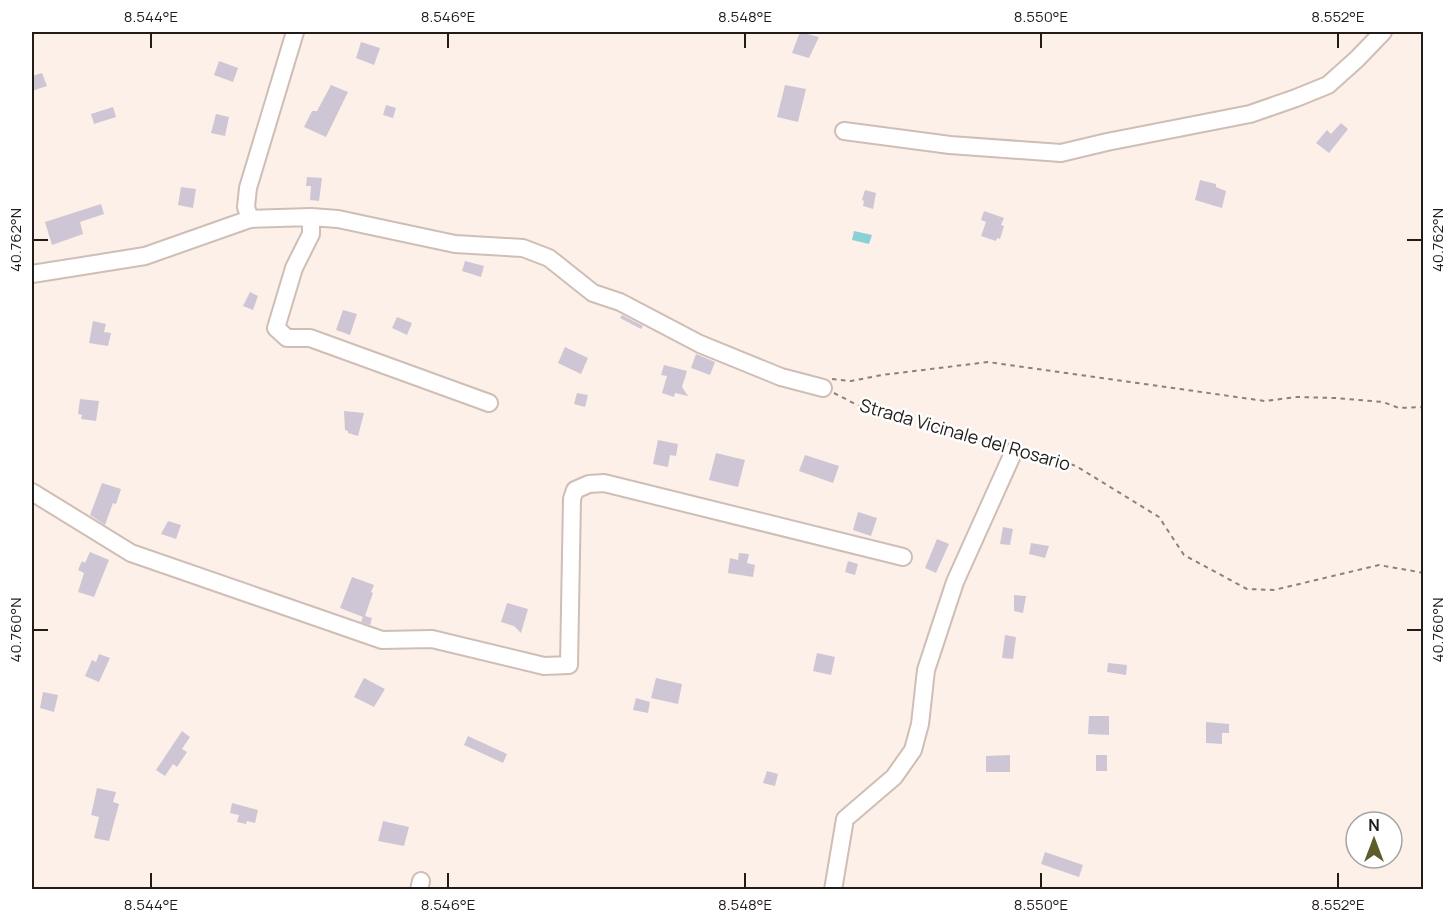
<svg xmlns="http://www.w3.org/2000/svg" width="1455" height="921" font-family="Manrope,sans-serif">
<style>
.water{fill:#8ad1d5}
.building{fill:#cec6d4}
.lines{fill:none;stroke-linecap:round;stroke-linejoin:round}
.minor-casing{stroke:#cebeb6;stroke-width:20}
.path{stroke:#8b817c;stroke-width:2;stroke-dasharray:4.5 4.5;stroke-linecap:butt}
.minor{stroke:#fff;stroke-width:16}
.ticks{fill:none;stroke:#221c19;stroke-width:2}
.labels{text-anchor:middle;stroke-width:5;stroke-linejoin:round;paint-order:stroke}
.street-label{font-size:18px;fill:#221c19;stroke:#fff}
.neatline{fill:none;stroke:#221c19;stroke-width:2}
.ticks-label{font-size:15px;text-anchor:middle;fill:#221c19}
</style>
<rect width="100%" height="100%" fill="#fdf0e9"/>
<!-- water -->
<path class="water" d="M854,231L872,235L869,244L852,240Z"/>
<!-- building -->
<path class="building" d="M800,32L819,37L809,58L792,53Z
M361,42L380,48L374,65L356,58Z
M219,61L238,68L233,82L214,75Z
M42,73L47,86L32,91V76Z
M331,85L348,92L326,137L304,127L312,111H317Z
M785,85L806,89L798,122L777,117Z
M386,105L396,108L393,118L383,115Z
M113,107L116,117L94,124L91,114Z
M216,114L229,117L225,136L211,133Z
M1341,123L1348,129L1329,153L1316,143L1327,130L1331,134Z
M307,177L322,178L319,201L310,200L311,186H306Z
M1200,180L1216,184V187L1226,191L1222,208L1195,200Z
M181,187L196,189L193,208L178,205Z
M865,190L876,193L873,209L863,206L864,201L862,200Z
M101,204L104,214L80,222L83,234L52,245L45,222Z
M984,211L1004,218L1001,225L1004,226L1000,239L997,238L996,241L981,236L986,222L981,220Z
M465,261L484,266L481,277L462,271Z
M250,292L258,296L253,310L243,306Z
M343,310L357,314L350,335L336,330Z
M622,315L643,326L641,329L620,318Z
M397,317L412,323L407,335L392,328Z
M93,321L106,324L104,332L111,333L108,346L89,343Z
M565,347L588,358L581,374L558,363Z
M696,354L715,362L710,375L691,368Z
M664,365L687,371L682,387L688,396L675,393L674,397L662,393L667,376L661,375Z
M577,393L588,395L585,407L574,404Z
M80,399L99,401L96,421L81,419L82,415L78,414Z
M344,411L364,413L358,436L348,433V431L345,430Z
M658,440L678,444L676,456L670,455L668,467L653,464Z
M716,453L745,460L738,487L709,480Z
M805,455L839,466L833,483L799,471Z
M102,483L121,489L116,504L113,503L105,525L90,515Z
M858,512L877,518L871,536L853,530Z
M168,521L181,525L176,539L161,534Z
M1003,527L1013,529L1010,545L1000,544Z
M937,539L949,544L936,573L925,568Z
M1031,543L1049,546L1045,558L1029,554Z
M90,552L109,560L94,597L78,592L84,573L78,570L82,561L85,563Z
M739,553L749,554L747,563L755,565L753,577L728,573L730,558L738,560Z
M848,561L858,564L855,575L845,572Z
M352,577L374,585L371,592L373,593L365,616L372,618L370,625L361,622L363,617L340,608Z
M1014,595L1026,596L1023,613L1014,611Z
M507,603L528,609L521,633L514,626L501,622Z
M1005,635L1016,637L1013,659L1002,658Z
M817,653L835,657L831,675L813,671Z
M99,654L110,658L99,682L85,676L92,660L96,662Z
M1108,663L1127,665L1126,675L1107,672Z
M364,678L385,689L374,707L354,697Z
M656,678L682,684L678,704L651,698Z
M43,692L58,695L54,712L40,708Z
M636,698L650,702L648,713L633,710Z
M1089,716H1109V735L1088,734Z
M1206,722L1229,724V733H1222V744L1206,743Z
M182,731L190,737L182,749L187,752L177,767L173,764L165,776L156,770Z
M468,736L507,754L503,763L464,745Z
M1010,755V772H986V756Z
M1096,755H1107V771H1096Z
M767,771L778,774L775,786L763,783Z
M97,788L116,792L113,802L119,804L109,841L94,838L99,817L91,815Z
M232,803L258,810L255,823L247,821L246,824L237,822L239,815L230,813Z
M383,821L409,827L404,846L378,841Z
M1045,852L1083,865L1079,877L1041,864Z"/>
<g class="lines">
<defs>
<path id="minor" d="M844,131L950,145L1061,153L1107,142L1250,114L1296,98L1328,85L1357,59L1383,32
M311,217V234L294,268L276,328L287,338H310L489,403
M250,219L311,217L338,219L455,244L523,248L549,258L593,293L620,302L700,344L781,377L823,388
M32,274L145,256L250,219L246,207L248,188L295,32
M32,492L131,553L382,640L432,639L544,666L569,665L572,499L575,490L589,484L604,483L903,557
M419,890L421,881
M833,890L845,819L894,777L913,750L920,724L926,670L955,582L1014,451"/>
</defs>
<!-- minor casing -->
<use href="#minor" class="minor-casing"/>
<!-- path -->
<path class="path" d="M832,379L851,381L882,375L988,362L1265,401L1297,397L1335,398L1383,402L1399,408L1424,407
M834,393L861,407L1002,447
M1028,450L1076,466L1159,517L1184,555L1247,589L1274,590L1379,565L1424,573"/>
<!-- minor -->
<use href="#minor" class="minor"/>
</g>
<!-- ticks -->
<path class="ticks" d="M151,33V48M448,33V48M745,33V48M1041,33V48M1338,33V48M33,240H48M1407,240H1422M33,630H48M1407,630H1422M151,873V888M448,873V888M745,873V888M1041,873V888M1338,873V888"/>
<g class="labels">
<!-- street labels -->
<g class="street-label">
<text transform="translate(965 435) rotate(16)" y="6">Strada Vicinale del Rosario</text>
</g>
</g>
<!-- border -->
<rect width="1455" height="921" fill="none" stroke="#ffffff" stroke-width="66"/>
<!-- north arrow -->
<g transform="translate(1374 840)"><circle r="28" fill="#ffffff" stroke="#a7a4a3" stroke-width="1.5"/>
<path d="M0-4.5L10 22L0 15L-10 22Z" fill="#5c5d2a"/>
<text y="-9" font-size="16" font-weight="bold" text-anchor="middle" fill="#221c19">N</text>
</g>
<rect x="33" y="33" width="1389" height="855" class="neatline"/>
<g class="ticks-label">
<text x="151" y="22">8.544°E</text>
<text x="448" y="22">8.546°E</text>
<text x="745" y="22">8.548°E</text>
<text x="1041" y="22">8.550°E</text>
<text x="1338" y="22">8.552°E</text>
<text transform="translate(16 240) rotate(-90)" y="5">40.762°N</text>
<text transform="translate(1438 240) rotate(-90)" y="5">40.762°N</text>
<text transform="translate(16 630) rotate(-90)" y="5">40.760°N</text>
<text transform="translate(1438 630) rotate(-90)" y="5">40.760°N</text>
<text x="151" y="910">8.544°E</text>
<text x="448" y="910">8.546°E</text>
<text x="745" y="910">8.548°E</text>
<text x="1041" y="910">8.550°E</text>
<text x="1338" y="910">8.552°E</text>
</g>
</svg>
